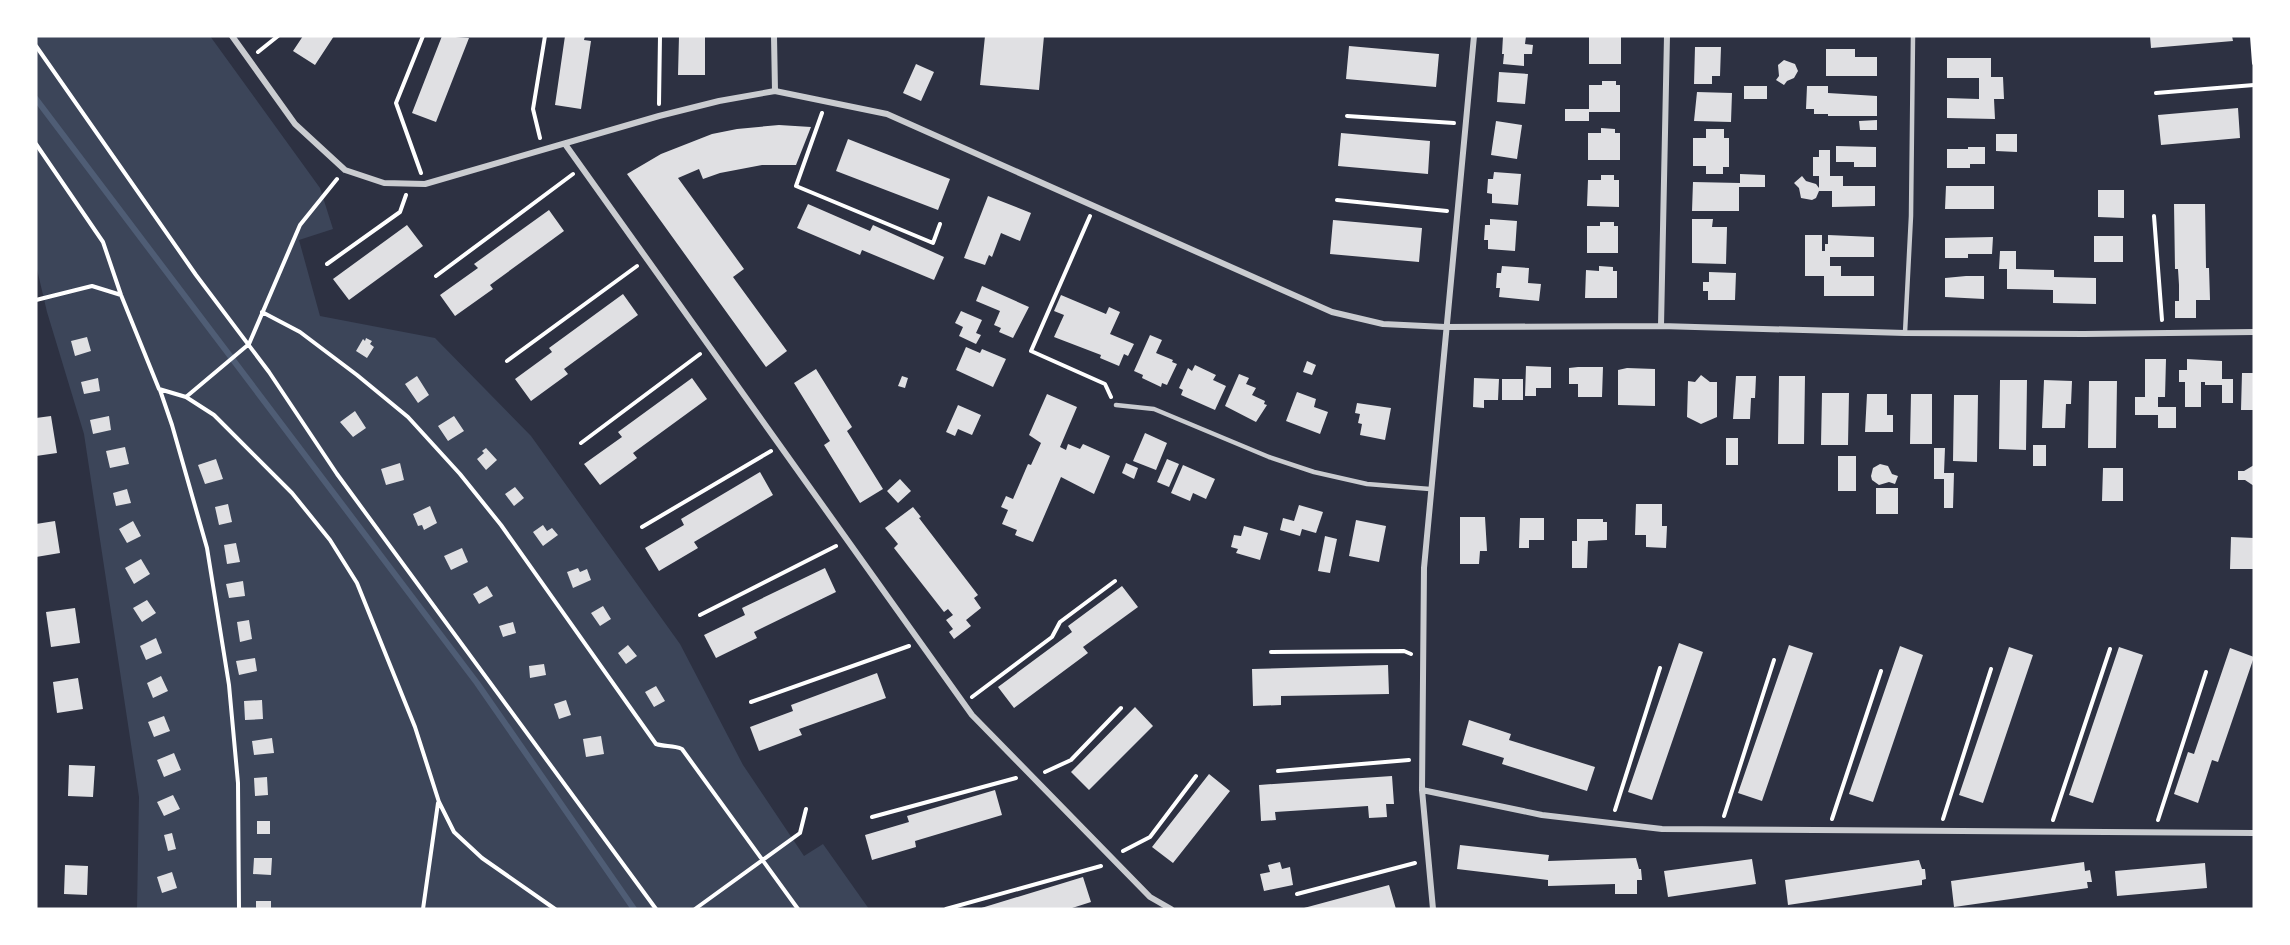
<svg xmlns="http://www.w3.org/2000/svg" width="2290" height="945" font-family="'PT Serif',serif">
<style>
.green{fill:#3c4559}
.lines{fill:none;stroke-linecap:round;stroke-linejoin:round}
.stream{stroke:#4f5d75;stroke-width:6}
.building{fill:#e0e0e3}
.path{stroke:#fff;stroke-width:4}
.service{stroke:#caccd0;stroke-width:4.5}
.minor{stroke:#caccd0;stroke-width:6}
</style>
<rect width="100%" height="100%" fill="#2d3142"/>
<!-- green -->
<path class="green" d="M36,36H210L320,188L333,229L299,240L320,316L435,338L531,436L680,644L743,765L804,856L823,844L869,909H137L139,797L84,434L47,312L36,265Z"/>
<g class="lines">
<!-- stream -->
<path class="stream" d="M36,99L477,683L634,909"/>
</g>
<!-- building -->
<path class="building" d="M303,36H334L315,65L293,51Z
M442,36L469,38L436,122L412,113Z
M565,36H585L584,40L591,41L581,109L555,105Z
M679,36H705V75H678Z
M985,36H1044L1039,90L980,85Z
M1503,36H1526L1525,44L1533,45L1532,54H1524V66L1503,64L1504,54H1502Z
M2150,36H2232L2233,41L2151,48Z
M1589,37H1621V64H1589Z
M1349,46L1439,54L1436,87L1346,79Z
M1695,47H1721L1720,76H1712V84H1694Z
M1826,49H1855V57H1877V76H1826Z
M1947,58H1991V77H2003L2004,99H1994L1995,119L1947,118V98L1979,99V78H1947Z
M1784,60L1795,64L1798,71L1794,78L1787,81L1784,85L1776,80L1779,76L1778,65Z
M916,64L934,72L921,101L903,93Z
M1499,72L1528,74L1525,104L1497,102Z
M1602,81H1616V85H1620V112H1589V121H1565V109H1589V85H1602Z
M1744,86H1767V99H1744Z
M1807,86H1828V93L1877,96V116H1828V114H1814V109H1806Z
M1697,92L1732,93L1731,122L1694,121Z
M2238,108L2240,138L2161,145L2158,115Z
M1877,120V130H1860L1859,121Z
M1496,121L1522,125L1517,159L1491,155Z
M779,125L811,127L796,165H762L720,173L703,179L699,169L678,178L744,269L733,277L787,351L766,367L627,174L661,154L712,134L737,129Z
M1601,128L1615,129V133H1620V160H1588V133H1601Z
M1706,129H1724V138H1729V167H1723V174H1706V166H1693V138H1706Z
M1341,133L1430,141L1428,174L1338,166Z
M1996,134H2017V152L1996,151Z
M848,139L950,179L938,210L836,171Z
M1836,146L1876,147V167H1854V162H1836Z
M1968,147H1985V164H1970V168H1947V149H1968Z
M1819,150H1830V176H1843V186H1875V206L1832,207V191H1819L1816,198L1812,200L1801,198L1799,188L1794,183L1802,176L1806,181L1816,184L1819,188V176H1813V157H1819Z
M1494,172L1521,174L1518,205L1492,203V194L1487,193L1488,179H1493Z
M1740,174L1765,175V187H1739V211H1692L1693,182L1740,183Z
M1601,175H1614V180H1619V207L1587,206L1588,180H1601Z
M1946,186H1994V209H1945Z
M2098,190H2124V218L2098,217Z
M988,196L1031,213L1020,241L1001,233L992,257L989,255L985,265L964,258Z
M808,204L870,231L873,225L944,257L934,280L862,250L860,255L797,228Z
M2174,204H2205L2206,268H2209L2210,300H2196V318H2175V301H2179V285L2178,269H2175Z
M549,210L564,231L490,285L493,289L455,316L440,295L478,268L474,264Z
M1490,219L1517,221L1515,251L1488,249V240H1484L1485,225H1490Z
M1692,219H1713L1712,227H1727L1726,264L1692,263Z
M1333,220L1422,228L1419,262L1330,254Z
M1600,222H1614V226H1618V253H1587V226H1600Z
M407,225L423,246L349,300L333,279Z
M1805,235H1822V251H1825V244H1828V235L1874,237V257H1830V266H1841V276H1874V296H1824V276H1805Z
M2094,236H2123V262H2094Z
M1993,237L1992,254H1968V258H1945V238Z
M2000,251H2016V269L2054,270V277L2096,278V304L2053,303V290L2007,289V269H1999Z
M1502,266L1529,268L1528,283L1541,284L1539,301L1499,297L1500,288H1496L1497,273H1501Z
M1599,266L1613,267V271H1617V298H1585L1586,270L1599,271Z
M1709,272L1736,273L1735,300H1708V291H1703V282H1709Z
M1966,276H1984V299L1945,297V278Z
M982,286L1029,307L1013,338L999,332L1001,328L994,325L1000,311L976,301Z
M623,294L638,315L564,369L568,374L531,401L515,379L552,352L549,348Z
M1061,295L1106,314L1109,307L1120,312L1110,334L1134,344L1128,356L1124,354L1119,366L1100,358L1101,355L1054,337L1064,315L1054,311Z
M961,311L982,320L976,333L981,335L976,344L959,336L963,327L955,323Z
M1150,335L1162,340L1156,353L1173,360L1172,362L1177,364L1167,385L1162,383L1161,387L1142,378L1143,375L1134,371Z
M87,337L91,351L75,356L71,341Z
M366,338L372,341L370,344L374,347L367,358L356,351L363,339L365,341Z
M966,347L980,353L982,349L1006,359L993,387L956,370Z
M2145,359H2166L2165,397H2158V407H2176V428H2158V415H2135V397H2145Z
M2187,359L2222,361V379H2233V403H2222V385H2205V382H2201V407H2185V382H2179V370H2187Z
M1307,361L1316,365L1312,375L1303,372Z
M1195,365L1216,375L1213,380L1226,386L1215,410L1181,395L1183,390L1179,388L1188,368L1192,371Z
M1526,366L1551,367V388H1536V396H1525Z
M1578,367H1603L1602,397H1578V384H1569V368Z
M1627,368L1655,369V406L1618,405V370Z
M816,369L852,427L847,431L883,489L860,503L824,445L830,441L794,383Z
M2242,373H2254V410H2241Z
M1239,374L1249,378L1246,384L1256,388L1252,395L1265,401L1264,404L1267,405L1256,422L1225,406Z
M1701,375L1710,382H1717V417L1701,424L1687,417L1688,381L1695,382Z
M417,376L429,395L418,403L405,384Z
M902,376L908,378L905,388L898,386Z
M1736,376H1756L1755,398H1751L1750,419H1733Z
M1779,376H1805L1804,444H1778Z
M98,378L100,391L84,394L81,382Z
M692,378L707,399L633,453L637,458L600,485L584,464L622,437L618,432Z
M1474,378L1499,379L1498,400H1484V408L1473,407Z
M1502,379H1523V400H1502Z
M2000,380H2027L2026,450L1999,449Z
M2044,380L2072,381L2071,404H2066L2065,428H2042Z
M2089,381H2117L2116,448H2088Z
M1297,392L1316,399L1314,407L1328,412L1320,434L1286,421Z
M1822,393H1849L1848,445H1821Z
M1047,394L1077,407L1060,447L1066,450L1068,444L1080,449L1083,444L1110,456L1094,494L1061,477L1033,542L1015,535L1017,530L1002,524L1008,510L1001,507L1006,496L1013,499L1028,464L1031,465L1041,443L1029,435Z
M1867,394H1887V415H1893V432H1865Z
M1911,394H1932V444H1910Z
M1954,395H1978L1977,462L1953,461Z
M1357,403L1391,408L1385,440L1360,435L1362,424L1358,423L1360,414L1355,413Z
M958,405L981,415L972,435L958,429L955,436L946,432Z
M355,411L366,428L353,437L340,422Z
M51,416L57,453L36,456V418Z
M109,416L111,430L93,434L90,420Z
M454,416L464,431L448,441L438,426Z
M1145,433L1167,443L1156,470L1133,461Z
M1726,438H1738V465H1726Z
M2033,445H2046V466H2033Z
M125,447L129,464L110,468L106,451Z
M486,448L497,460L486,470L477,459L484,453L482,451Z
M1934,448H1945L1944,473H1954L1953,508H1944V479H1934Z
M1838,456H1856V491H1838Z
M216,459L223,479L205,484L198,465Z
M1167,459L1179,464L1169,487L1157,482Z
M400,463L404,480L386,485L381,469Z
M1126,463L1138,468L1134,479L1122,473Z
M1880,464L1888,466L1892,474L1898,476L1895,484L1889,482L1879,485L1872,480L1871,476L1873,468Z
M1183,465L1215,479L1206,499L1193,493L1190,501L1171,493Z
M2254,465V486L2245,480H2238V471H2244Z
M2103,468H2123V501H2102Z
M760,472L773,495L694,542L698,548L659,571L645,548L684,525L681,519Z
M900,479L911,491L898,503L887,491Z
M515,487L524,498L514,506L505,494Z
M1876,488H1898V514H1876Z
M127,489L131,503L116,506L113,493Z
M228,504L232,522L219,525L215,507Z
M1636,504H1662V526H1667L1666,548L1646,547V535H1635Z
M1299,505L1323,512L1316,533L1302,529L1300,536L1280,530L1283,518L1294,521Z
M430,506L437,523L424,530L422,525L418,526L413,514Z
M913,507L921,517L919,518L978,595L974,598L981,608L966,620L971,626L954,639L949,632L953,629L946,620L953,615L948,609L944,612L894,548L898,544L885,528Z
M1460,517H1485L1487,551H1480L1479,564H1460Z
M1520,518H1544V540H1529V548H1519Z
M1577,519H1603V522H1607V540L1588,541L1587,568H1572V541H1577Z
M1356,520L1386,526L1379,562L1349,556Z
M55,521L60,553L36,557V524Z
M133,521L141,536L127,543L119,529Z
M543,525L547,531L552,528L558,535L543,546L533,532Z
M1244,526L1268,533L1260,560L1236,553L1238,549L1231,547L1234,535L1241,536Z
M1325,536L1337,539L1330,573L1318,571Z
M2231,537L2254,538V569H2230Z
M236,543L240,562L227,564L224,545Z
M462,548L468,562L451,570L444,556Z
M141,559L150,574L134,584L125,568Z
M578,568L580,572L587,569L591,580L573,588L567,572Z
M825,568L836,592L754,632L757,638L716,658L704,635L745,615L742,608Z
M243,581L245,596L229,598L226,584Z
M487,586L493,596L479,604L473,594Z
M1122,586L1138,607L1083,647L1088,653L1014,708L998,687L1072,632L1068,626Z
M147,600L156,613L142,622L133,608Z
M603,606L611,619L600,626L591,613Z
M75,608L80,643L51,647L46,612Z
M249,620L252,639L240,642L237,622Z
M513,622L516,633L503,637L499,626Z
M156,638L162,653L146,660L140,646Z
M1679,643L1703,652L1652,800L1628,792Z
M628,645L637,656L626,664L618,653Z
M1789,645L1813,653L1762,801L1738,793Z
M1900,646L1923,655L1873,802L1849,794Z
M2009,647L2033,655L1983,803L1959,795Z
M2119,647L2143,655L2093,803L2069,795Z
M2230,648L2254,657L2218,762L2212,760L2198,803L2174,794L2188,752L2194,754Z
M255,658L257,671L239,675L236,661Z
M544,664L546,675L530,678L529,666Z
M1388,665L1389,694L1281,696V705L1253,706L1252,669Z
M877,673L886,698L799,729L802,735L759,751L750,727L793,711L791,705Z
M161,676L168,691L153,698L147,683Z
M78,678L83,709L57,713L53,682Z
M656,686L665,701L654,707L645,692Z
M262,700L263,719L245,720L244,701Z
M566,700L571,715L559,719L554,704Z
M1135,707L1153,726L1089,790L1071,772Z
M164,716L170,731L154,737L148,722Z
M1469,720L1511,734L1509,740L1595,767L1587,791L1502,764L1504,758L1462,745Z
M601,736L604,754L586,757L583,739Z
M272,738L274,753L254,755L252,741Z
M174,753L181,770L164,777L157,760Z
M69,765L95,766L93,797L68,796Z
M1209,774L1230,791L1173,863L1152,847Z
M1392,776L1394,804H1386L1387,817L1369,818L1368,806L1275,812L1276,820L1261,821L1259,785Z
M267,777L268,795L255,796L254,778Z
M995,790L1002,815L915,841L916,847L872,860L865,835L909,822L907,816Z
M173,795L180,809L164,816L157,802Z
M257,821H270V834H257Z
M172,833L176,849L168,851L164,835Z
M1460,845L1549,855L1548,861L1636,858L1639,869H1641L1642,880H1637V894H1615V884L1548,886V880L1457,869Z
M254,858H272L271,875L253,874Z
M1752,859L1756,884L1668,897L1664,871Z
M1919,860L1922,869H1925L1926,879L1922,880V885L1788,905L1785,880Z
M1280,862L1282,869L1290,867L1293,885L1264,891L1260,874L1270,872L1268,865Z
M2084,862L2085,871L2090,870L2092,882H2087L2088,888L1954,907L1951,881Z
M2205,863L2207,888L2117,896L2115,871Z
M65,865L88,866L87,895L64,894Z
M172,872L177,888L162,893L157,877Z
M1083,877L1091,902L1069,909H978Z
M1389,885L1396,909H1304V908Z
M256,901H271V909H256Z"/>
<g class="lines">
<!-- path -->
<path class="path" d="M2252,36L2254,63
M36,46L196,275L269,372L337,474L656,909
M258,52L278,36
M2156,93L2254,85
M659,104L660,36
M822,113L796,186L933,243L940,224
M1347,116L1454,123
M540,138L533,109L545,36
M36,144L103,242L121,295L159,389L186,397L214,415L292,493L330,540L357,583L415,727L439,802L454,832L482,858L555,909
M421,173L396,103L423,36
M1337,200L1447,211
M1090,216L1031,351L1105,384L1111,397
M2154,216L2162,320
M327,264L400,212L406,195
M436,276L573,174
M36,300L92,286L121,295
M262,312L300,332L357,375L408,417L460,474L501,525L656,744C665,747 673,745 682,749L798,909
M507,361L637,266
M160,390L172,425L207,548L229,685L238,783L239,909
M186,397L249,344L300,225L337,179
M581,443L700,354
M642,527L771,451
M700,615L836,546
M1271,652L1404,651L1411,654
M972,697L1052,637L1060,622L1115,581
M751,702L909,646
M1278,771L1409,760
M1045,772L1071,760L1121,708
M1615,810L1660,668
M1724,816L1774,660
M872,817L1016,778
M1832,819L1881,671
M1943,819L1991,669
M2053,820L2110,649
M2158,820L2206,672
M1123,851L1150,837L1196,776
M1297,894L1415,863
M423,909L438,803
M695,909L800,833L806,809
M946,909L1101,866"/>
<!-- service -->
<path class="service" d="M1905,333L1911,216L1913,36
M1116,405L1154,409L1269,457L1314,472L1367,484L1430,489"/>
<!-- minor -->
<path class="minor" d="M232,36L295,124L345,170L384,183L425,184L659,116L719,101L775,91L887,114L1332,312L1383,324L1445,327L1661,326L1905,333L2084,334L2254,332
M774,36L775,91
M565,144L972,715L1150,897L1171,909
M1661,326L1667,36
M1422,790L1542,815L1662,829L2254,833
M1433,909L1422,790L1424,568L1474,36"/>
</g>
<!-- border -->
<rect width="2290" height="945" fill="none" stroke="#ffffff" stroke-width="75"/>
</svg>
